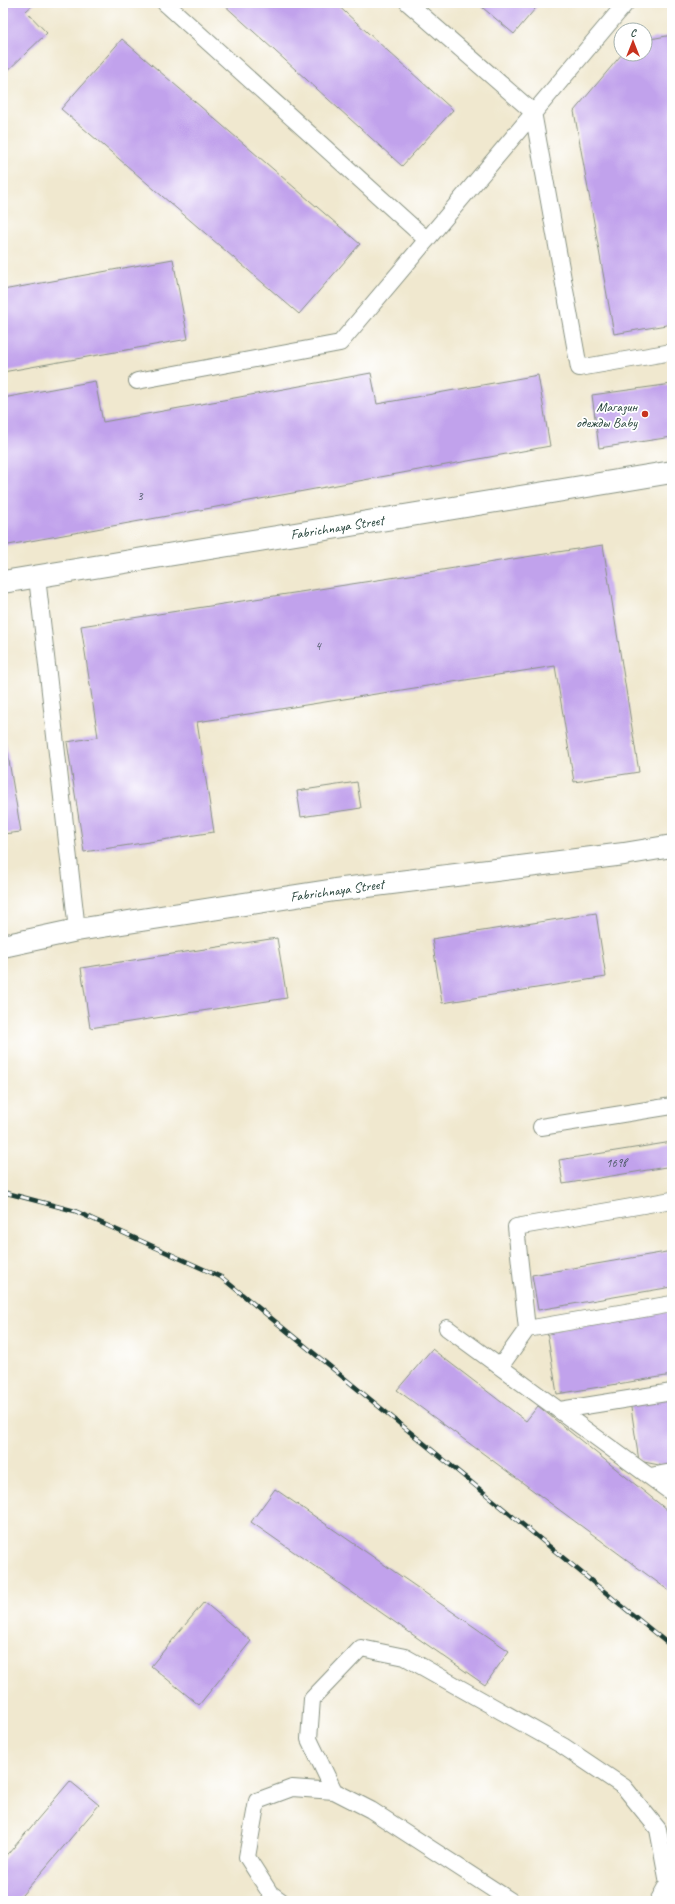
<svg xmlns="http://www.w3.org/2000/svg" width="675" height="1904" font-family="Caveat,sans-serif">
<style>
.building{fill:#c1a2ec}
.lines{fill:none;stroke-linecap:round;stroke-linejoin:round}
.lane-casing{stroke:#889282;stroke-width:18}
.street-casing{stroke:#889282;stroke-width:24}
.lane{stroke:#fff;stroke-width:16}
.street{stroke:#fff;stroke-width:22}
.rail-casing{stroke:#1f3d34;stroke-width:4.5}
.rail{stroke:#fff;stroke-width:3;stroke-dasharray:9;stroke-linecap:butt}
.poi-dot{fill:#c8321e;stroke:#fff;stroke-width:1.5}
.labels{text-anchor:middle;stroke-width:3.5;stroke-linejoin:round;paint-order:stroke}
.number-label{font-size:12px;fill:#485662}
.poi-label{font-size:14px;fill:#1f3d34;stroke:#fff;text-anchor:end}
.street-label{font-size:14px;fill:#1f3d34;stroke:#fff}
</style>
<rect width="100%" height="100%" fill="#fff"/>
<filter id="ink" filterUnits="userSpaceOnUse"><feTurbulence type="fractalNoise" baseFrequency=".025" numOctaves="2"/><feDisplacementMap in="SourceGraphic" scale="8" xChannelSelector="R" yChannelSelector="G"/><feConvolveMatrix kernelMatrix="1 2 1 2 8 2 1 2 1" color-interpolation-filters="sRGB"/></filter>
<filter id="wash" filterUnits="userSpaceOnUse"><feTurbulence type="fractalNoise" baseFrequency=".012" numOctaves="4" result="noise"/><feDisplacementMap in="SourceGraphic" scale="16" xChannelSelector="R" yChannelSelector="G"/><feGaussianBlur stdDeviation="0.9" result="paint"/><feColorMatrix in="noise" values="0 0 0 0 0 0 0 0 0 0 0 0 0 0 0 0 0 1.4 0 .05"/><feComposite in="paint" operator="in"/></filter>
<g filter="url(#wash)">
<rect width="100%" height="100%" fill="#f0e8cf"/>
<g id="blocks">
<!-- building -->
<path class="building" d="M3,3H35L26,11L47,33L3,75Z
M222,3H335L453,110L402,166Z
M477,3H540L514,34Z
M672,35V324L614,334L574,111L622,54H645V40Z
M122,39L360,244L299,314L61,109Z
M173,259L188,339L3,372V290Z
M371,373L377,404L538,375L550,446L3,546V398L95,381L103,422Z
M672,384V437L599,448L592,395Z
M603,545L639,772L574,782L555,666L197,722L214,832L84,852L67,742L98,737L81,626Z
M3,725L21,832L3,834Z
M357,782L361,808L301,817L297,791Z
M596,913L606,977L442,1003L432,939Z
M277,938L287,998L90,1028L81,968Z
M672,1142V1166L563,1184L559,1160Z
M672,1251V1287L538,1310L532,1275Z
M672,1311V1375L557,1394L547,1331Z
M432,1349L526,1421L538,1406L672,1514V1593L397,1390Z
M672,1395V1464L664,1466L639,1461L630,1401Z
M275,1489L509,1651L485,1685L251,1522Z
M204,1602L251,1641L199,1705L151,1666Z
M70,1781L99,1805L17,1901H3V1860Z"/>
</g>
</g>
<g filter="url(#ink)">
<use href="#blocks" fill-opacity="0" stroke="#889282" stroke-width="1"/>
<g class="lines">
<defs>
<path id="lane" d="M165,3L427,240
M408,3L533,112L579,368L672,352
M137,381L340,343L626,3
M37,577L77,930
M541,1127L672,1106
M447,1328L672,1493
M527,1329L672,1304
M500,1367L527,1329L516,1227L672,1200
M560,1410L672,1392
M650,1476L672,1472
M334,1791L309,1739L312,1699L361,1648L405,1657L563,1746L624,1787L658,1829L668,1883L658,1901
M281,1901L270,1893L247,1857L257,1801L292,1788L334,1791L371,1810L511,1901"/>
<path id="street" d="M3,582L672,472
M3,946L77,930L335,890L624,854L672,846"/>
</defs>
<!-- lane casing -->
<use href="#lane" class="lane-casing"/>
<!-- street casing -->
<use href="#street" class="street-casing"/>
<!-- lane -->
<use href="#lane" class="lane"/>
<!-- street -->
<use href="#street" class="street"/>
<defs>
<path id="rail" d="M3,1192L75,1211L221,1277L672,1647"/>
</defs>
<!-- rail casing -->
<use href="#rail" class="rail-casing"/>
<!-- rail -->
<use href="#rail" class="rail"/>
</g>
</g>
<!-- markers -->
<circle class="poi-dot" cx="645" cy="414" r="4"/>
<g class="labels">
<!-- number labels -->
<g class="number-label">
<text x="140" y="500">3</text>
<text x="318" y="650">4</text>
<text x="616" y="1167">169в</text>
</g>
<!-- poi labels -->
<g class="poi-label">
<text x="637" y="411">Магазин<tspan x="637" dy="16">одежды Baby</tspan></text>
</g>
<!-- street labels -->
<g class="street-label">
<text transform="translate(337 527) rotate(-9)" y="5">Fabrichnaya Street</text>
<text transform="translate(337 890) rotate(-8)" y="5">Fabrichnaya Street</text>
</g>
</g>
<!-- margin -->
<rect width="675" height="1904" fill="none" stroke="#fff" stroke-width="16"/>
<!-- north arrow -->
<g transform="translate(633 42)"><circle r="19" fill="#ffffff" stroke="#a5b1ae"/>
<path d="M0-3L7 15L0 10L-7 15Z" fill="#c8321e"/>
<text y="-6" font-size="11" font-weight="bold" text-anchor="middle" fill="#1f3d34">С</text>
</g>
</svg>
